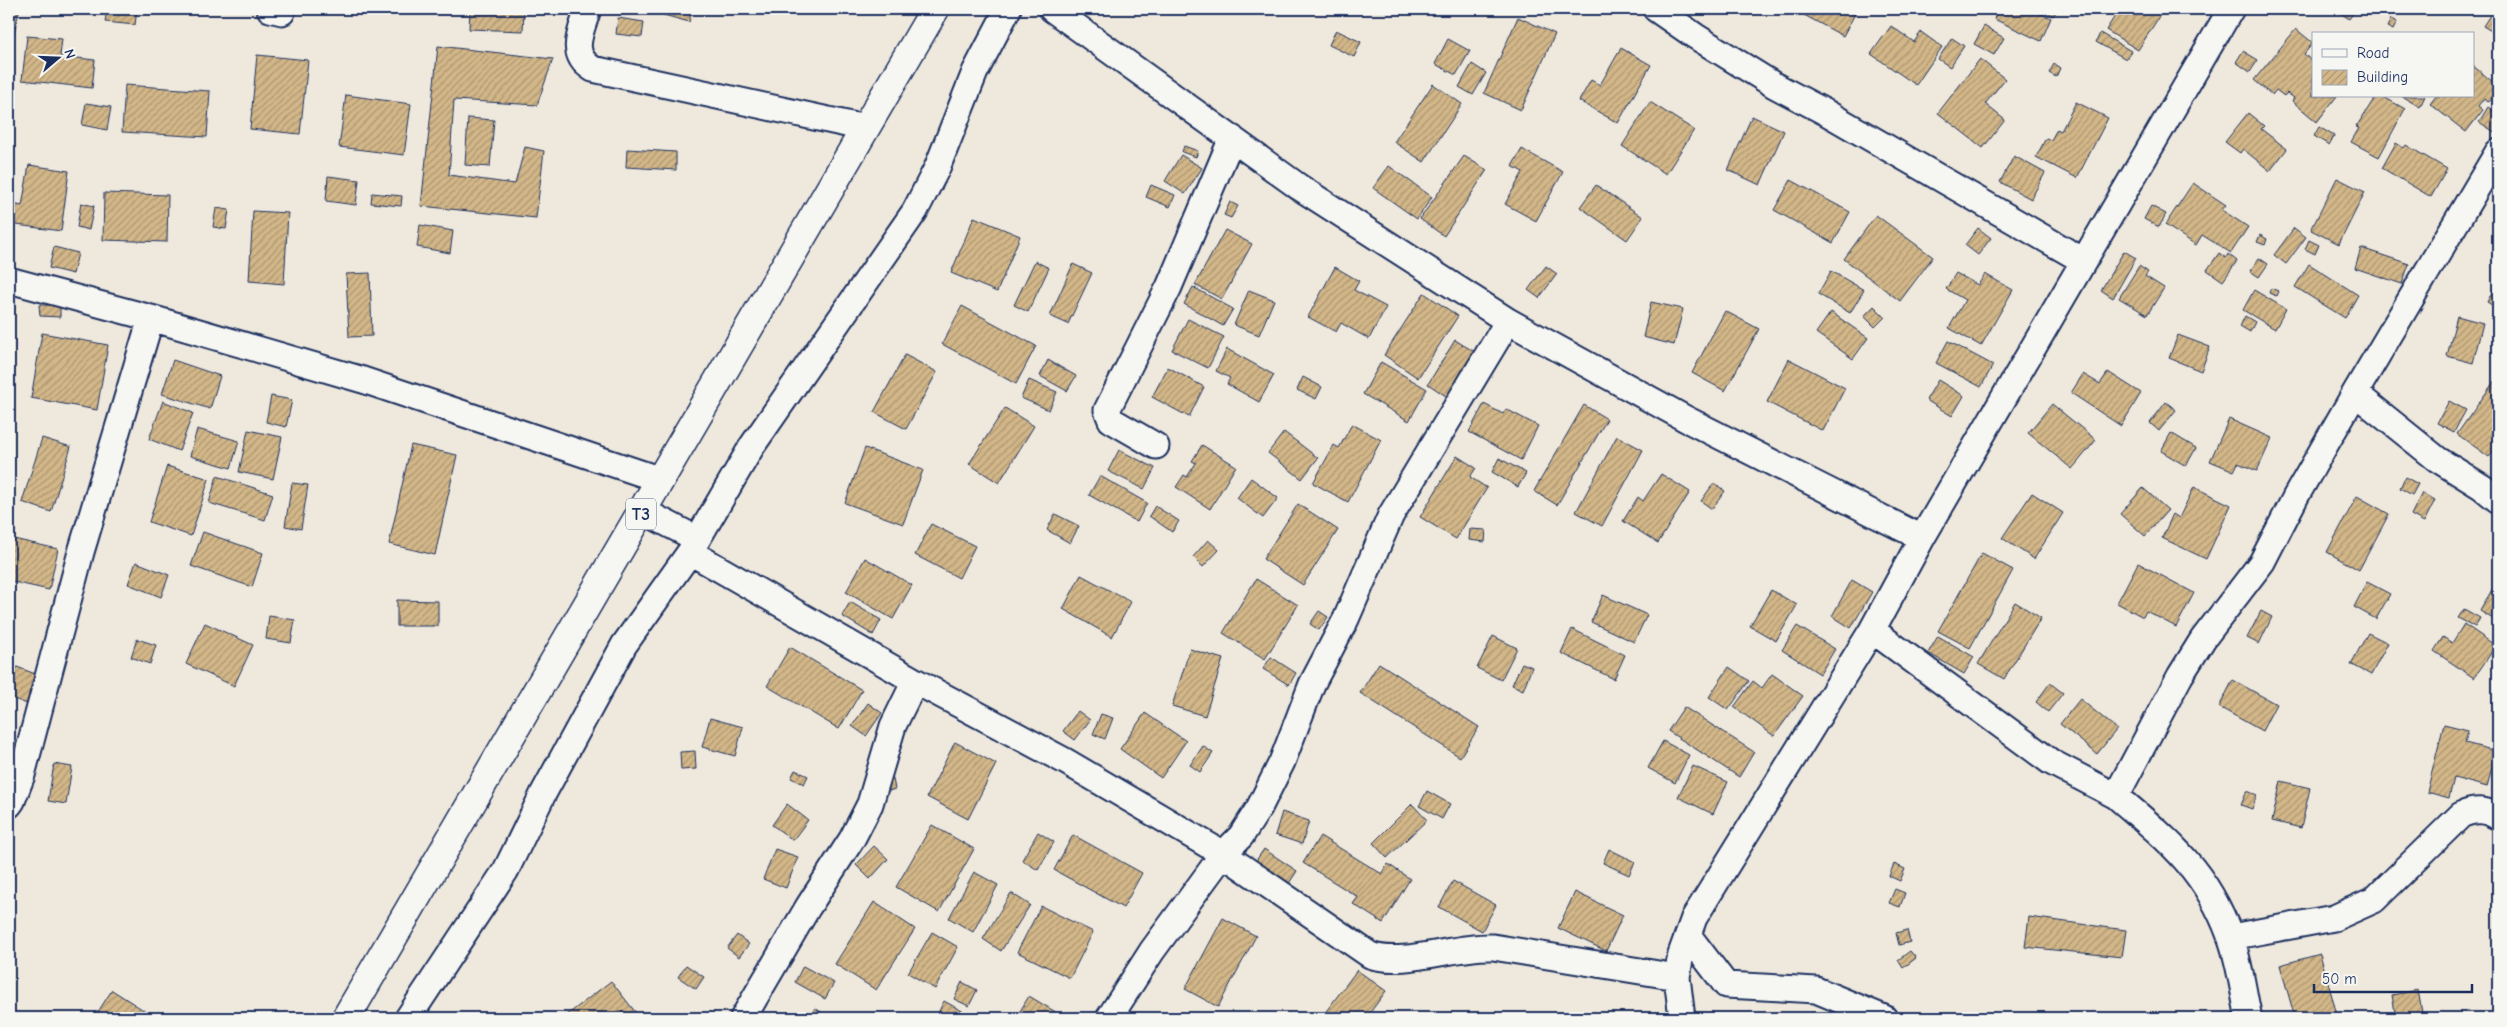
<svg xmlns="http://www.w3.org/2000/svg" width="2507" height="1027" font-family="'Comic Neue',sans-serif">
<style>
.building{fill:url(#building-hatch);stroke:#1b2f5e}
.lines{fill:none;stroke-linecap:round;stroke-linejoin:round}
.street-casing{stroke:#1b2f5e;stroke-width:29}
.highway-casing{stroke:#1b2f5e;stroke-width:31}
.street{stroke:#f6f6f2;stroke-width:25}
.highway{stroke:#f6f6f2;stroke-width:28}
.labels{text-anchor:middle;stroke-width:4;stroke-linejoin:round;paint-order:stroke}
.shield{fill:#f6f6f2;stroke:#5d6b8a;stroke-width:1}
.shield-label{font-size:18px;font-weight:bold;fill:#1b2f5e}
</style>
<defs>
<pattern id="building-hatch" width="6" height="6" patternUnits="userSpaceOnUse" patternTransform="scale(1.25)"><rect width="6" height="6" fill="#d3b788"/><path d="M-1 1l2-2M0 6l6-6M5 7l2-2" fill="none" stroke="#aa9572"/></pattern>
</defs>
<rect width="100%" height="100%" fill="#efe9dd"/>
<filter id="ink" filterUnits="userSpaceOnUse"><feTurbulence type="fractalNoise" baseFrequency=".02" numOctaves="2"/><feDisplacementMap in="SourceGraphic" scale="10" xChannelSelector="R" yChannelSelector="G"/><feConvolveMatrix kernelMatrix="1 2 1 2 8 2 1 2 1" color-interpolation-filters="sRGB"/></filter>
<g filter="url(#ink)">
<!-- building -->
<path class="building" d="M9,9L19,11L9,56Z
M107,9H137L135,25L105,22Z
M470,9H524L523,31L469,29Z
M642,9H692L689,22Z
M1793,9H1850L1856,12L1843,36Z
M1998,9H2029L2051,18L2041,41L1994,19Z
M2042,9H2058L2053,16Z
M2111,9H2164L2138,50L2106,30L2117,13Z
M2335,9H2356L2349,19Z
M2494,9H2498V35L2483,26Z
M1518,17L1555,34L1521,110L1484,93Z
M618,18L644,22L642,37L616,34Z
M2391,19L2397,22L2393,30L2387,27Z
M1891,26L1914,42L1921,32L1942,47L1916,85L1871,54Z
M1984,26L2004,38L1994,55L1974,44Z
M2296,29L2313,43L2304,54L2313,62V96H2337L2317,122L2292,101L2294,98L2287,93L2284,96L2276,90L2272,95L2254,80Z
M1336,30L1361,42L1354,57L1329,45Z
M2100,33L2131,51L2126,59L2096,42Z
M27,36L62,39L60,56L95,60L92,88L22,80Z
M1952,38L1964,46L1950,67L1938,59Z
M1448,39L1470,51L1456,75L1435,64Z
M438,46L553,59L537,105L454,100L449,175L515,184L525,147L544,151L536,218L421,206Z
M1621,48L1651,65L1618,123L1579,101L1591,80L1600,85Z
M2243,51L2258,60L2250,72L2236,62Z
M257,55L308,60L300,134L250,129Z
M1980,59L2005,79L1985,104L2005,120L1983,148L1938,113Z
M1472,64L1486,73L1473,95L1459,87Z
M2054,64L2060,68L2056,77L2049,73Z
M2473,66L2498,86V91L2489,102L2484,98L2478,106L2483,110L2466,132L2430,104L2436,96H2473Z
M1433,84L1462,104L1424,162L1394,142Z
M125,85L210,91L207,137L122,132Z
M346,95L411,104L404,155L339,147Z
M2376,96H2382L2405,109L2379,157L2351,142L2359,128L2356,127Z
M2401,96H2425L2420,107Z
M1650,102L1694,130L1666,174L1622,146Z
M2076,102L2108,118L2077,178L2036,157L2046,138L2051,140L2057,129L2061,131Z
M86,103L111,107L107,130L82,125Z
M2488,107L2498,114V129L2496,133L2479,122Z
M2248,113L2264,126L2261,129L2287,149L2270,171L2243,149L2240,153L2225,142Z
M1752,116L1784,131L1760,185L1728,170Z
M468,118L494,120L490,167L465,165Z
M2319,127L2334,136L2329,145L2314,136Z
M2396,143L2404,148L2406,145L2447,169L2431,197L2382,168Z
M1184,146L1198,151L1196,157L1182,152Z
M627,149L676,152V170L626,167Z
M1522,149L1563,172L1536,221L1505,204L1523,172L1512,166Z
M1181,155L1202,168L1185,194L1165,181Z
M1464,156L1487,170L1444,236L1420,219Z
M2014,156L2045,173L2031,199L2000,182Z
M29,165L69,171L61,231L9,224V203L22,206Z
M1389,166L1432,197L1417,219L1373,188Z
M328,176L359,180L356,205L326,201Z
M2337,178L2365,192L2339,244L2311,230Z
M1791,180L1850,212L1833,243L1774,210Z
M2193,183L2226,205L2222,210L2248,227L2231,253L2202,235L2196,245L2165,225Z
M1151,185L1175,195L1170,207L1146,197Z
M1596,185L1643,217L1627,240L1580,207Z
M104,193L168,195L167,242L103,240Z
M372,193L402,196L401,206L371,203Z
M1230,202L1238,206L1231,218L1224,215Z
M81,203L94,206L89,230L77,227Z
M2151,206L2166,214L2159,227L2144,219Z
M216,208L229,210L226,229L213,227Z
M253,211L288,213L284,284L249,281Z
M1876,215L1933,257L1900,301L1844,259Z
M974,217L1020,236L997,292L951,273Z
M420,225L453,231L450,253L417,247Z
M1978,228L1991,238L1978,255L1965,245Z
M2294,228L2306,237L2286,264L2274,255Z
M1225,230L1252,244L1222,299L1195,285Z
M2260,235L2267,239L2265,245L2257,242Z
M2309,240L2319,245L2315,254L2305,249Z
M54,247L78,253L73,274L49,268Z
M2361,248L2409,264L2402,284L2355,268Z
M2124,251L2136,258L2113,298L2101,290Z
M2219,253L2226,258L2228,254L2237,261L2223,281L2207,270Z
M2259,258L2268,264L2259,277L2250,271Z
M1035,261L1049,268L1028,312L1014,305Z
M1073,264L1092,273L1068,324L1050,316Z
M2309,264L2358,295L2345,318L2295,287Z
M1546,266L1557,274L1539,298L1528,290Z
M2139,266L2148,272L2145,276L2164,288L2147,315L2119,298Z
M1335,267L1359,281L1354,290L1386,307L1369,339L1341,323L1336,332L1308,317Z
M1831,271L1864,290L1850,313L1818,294Z
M370,273L372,336L349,337L346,274Z
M1956,273L1978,285L1985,274L2013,290L1981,346L1949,328L1965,300L1946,289Z
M2498,281V309L2487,302Z
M1193,287L1233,309L1223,326L1184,304Z
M2271,288L2278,291L2276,296L2269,293Z
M1249,290L1274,300L1259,335L1234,325Z
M2254,290L2286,309L2275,329L2243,310Z
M1424,293L1458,316L1418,378L1384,355Z
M1651,302L1683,309L1674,345L1643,337Z
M39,305H60V317L40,316Z
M962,306L1036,346L1016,384L942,344Z
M1874,306L1885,317L1875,327L1864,316Z
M1725,311L1759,329L1725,391L1692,373Z
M1831,312L1868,338L1853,359L1816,333Z
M2245,316L2255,322L2250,332L2240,326Z
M2457,316L2483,323L2473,363L2447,356Z
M1188,319L1224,337L1208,368L1172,350Z
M42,333L108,345L97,410L31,398Z
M2178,335L2210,347L2201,371L2169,358Z
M1455,340L1480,355L1452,400L1428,384Z
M1948,341L1993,365L1981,387L1936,363Z
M1227,349L1274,375L1259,402L1227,384L1230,378L1216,371Z
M905,355L937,372L906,429L874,412Z
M1789,359L1845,388L1823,431L1767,402Z
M173,360L220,376L210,409L162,394Z
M1048,360L1076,376L1067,391L1040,376Z
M1381,362L1427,389L1409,421L1363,394Z
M1168,367L1204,387L1189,417L1152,397Z
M2108,372L2141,393L2121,426L2071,393L2083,374L2100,384Z
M2498,376V444L2489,457L2457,434Z
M1303,377L1322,387L1316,399L1297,390Z
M1029,380L1057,392L1049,410L1021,398Z
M1938,380L1964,396L1952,416L1926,400Z
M271,396L292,400L286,427L266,422Z
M163,401L193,413L179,451L149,439Z
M2449,401L2466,410L2454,432L2437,423Z
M2166,402L2176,410L2159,431L2150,423Z
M1484,404L1503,414L1506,409L1538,426L1521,460L1469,432Z
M2052,404L2096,440L2072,469L2028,433Z
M1584,405L1607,419L1557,505L1534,491Z
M1005,408L1034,426L999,483L969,464Z
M2229,419L2272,438L2257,471L2238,463L2234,471L2210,461Z
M1352,424L1381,440L1348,502L1313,483L1334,445L1339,448Z
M197,429L239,441L231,468L190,456Z
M248,430L282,437L273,479L239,472Z
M1284,432L1318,458L1302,479L1268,453Z
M2171,433L2196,448L2186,466L2161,451Z
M1617,436L1643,450L1602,526L1576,512Z
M42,438L71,447L51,512L22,502Z
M411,445L457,455L435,555L389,544Z
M1202,445L1236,466L1210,509L1176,487L1184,475L1187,477L1196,463L1192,461Z
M865,448L923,470L903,524L845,503Z
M1119,450L1155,468L1144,489L1108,471Z
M1457,456L1476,468L1470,477L1487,488L1456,539L1420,517Z
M1499,458L1526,473L1518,487L1492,472Z
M167,466L209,479L191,536L149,522Z
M1661,474L1690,492L1658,543L1623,521L1638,497L1643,501Z
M217,476L273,494L265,520L209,503Z
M1100,476L1147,503L1137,522L1089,495Z
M2405,477L2418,484L2412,495L2400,488Z
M1251,478L1278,498L1263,518L1237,498Z
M292,483L308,485L301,529L285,526Z
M1714,483L1725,491L1712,509L1701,501Z
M2194,487L2231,505L2206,559L2162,538L2173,514L2179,518Z
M2143,488L2168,510L2145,536L2120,514Z
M2032,493L2063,513L2034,559L2002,538Z
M2422,493L2435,500L2424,522L2411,515Z
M2357,496L2389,514L2359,570L2327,552Z
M1298,504L1338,530L1303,585L1263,559Z
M1155,506L1179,521L1172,532L1149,516Z
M1055,514L1079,526L1070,543L1047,530Z
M931,524L975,546L959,578L915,555Z
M1470,529L1486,530L1485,542L1469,540Z
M203,532L263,553L252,587L191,566Z
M9,538L58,549L49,590L9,581Z
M1208,540L1219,550L1203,567L1193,557Z
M1982,553L2013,570L1970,648L1938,631Z
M865,558L912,585L893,619L846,592Z
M136,562L169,575L161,597L128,584Z
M2138,563L2194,593L2176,627L2146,611L2143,617L2117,603Z
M1081,575L1131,602L1112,637L1063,609Z
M1256,579L1298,605L1265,659L1223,633Z
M2498,579V622L2480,611Z
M1852,580L1872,592L1851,628L1832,616Z
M2367,582L2390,594L2376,619L2354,607Z
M1771,590L1797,605L1776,641L1750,626Z
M1603,595L1647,615L1634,642L1591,622Z
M397,600L438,601V626H397Z
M850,602L881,620L873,635L842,616Z
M2015,602L2041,618L2004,679L1978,664Z
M2464,609L2480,618L2475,627L2458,618Z
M1319,611L1328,617L1319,630L1310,624Z
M2261,611L2272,617L2259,644L2247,638Z
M269,616L295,620L291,643L266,639Z
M205,623L253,645L234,686L186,664Z
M2464,624L2496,646L2474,678L2434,651L2443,637L2452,643Z
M1797,626L1835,649L1820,674L1782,650Z
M1572,629L1625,655L1614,679L1561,653Z
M2368,633L2388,643L2371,675L2351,664Z
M1493,636L1517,648L1501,680L1477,668Z
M1938,636L1974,657L1964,674L1928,653Z
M137,639L156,645L150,664L131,657Z
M790,647L862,690L839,729L767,686Z
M1190,649L1223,659L1205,716L1172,706Z
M1271,657L1296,673L1289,685L1263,669Z
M1379,663L1479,727L1460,757L1360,693Z
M1522,663L1532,667L1523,690L1512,685Z
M17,667L38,675L27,704L9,697V688Z
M1729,667L1749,681L1728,710L1709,697Z
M1772,674L1803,696L1774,736L1734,707L1753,681L1762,688Z
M2233,680L2276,704L2262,731L2219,707Z
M2050,683L2063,693L2048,712L2036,702Z
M2080,699L2117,729L2097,754L2060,724Z
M868,703L882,713L866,736L852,726Z
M1684,707L1754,752L1739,777L1668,731Z
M1078,711L1090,720L1075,740L1063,731Z
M1145,713L1186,741L1161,778L1120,749Z
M1101,714L1113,718L1105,739L1093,734Z
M710,718L743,727L735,756L702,747Z
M2444,724L2468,730L2465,743L2496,751L2487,787L2454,778L2449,798L2427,792Z
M1663,741L1689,755L1675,783L1648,768Z
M955,742L996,764L968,819L927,797Z
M1203,746L1213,753L1200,772L1190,765Z
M695,751L696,769L681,770L680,752Z
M54,764L72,767L66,804L48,801Z
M1693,766L1728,782L1713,814L1678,797Z
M891,769L895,789L889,791L885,770Z
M795,770L808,776L804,784L791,778Z
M2281,781L2310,788L2301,828L2272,821Z
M1427,791L1450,804L1442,819L1419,806Z
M2247,791L2257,795L2252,809L2241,805Z
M787,804L808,820L793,840L772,825Z
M1412,804L1427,820L1387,858L1373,843Z
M1282,812L1309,821L1302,844L1275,835Z
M932,825L974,849L939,912L896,887Z
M1038,832L1054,842L1038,870L1022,860Z
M1073,835L1142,873L1123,908L1054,870Z
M1320,836L1382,874L1388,864L1410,879L1383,923L1353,904L1358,897L1303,863Z
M874,846L888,859L870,879L856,865Z
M775,849L798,857L786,888L763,879Z
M1264,849L1297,871L1286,888L1253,865Z
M1609,849L1635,862L1629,875L1603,863Z
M1894,864L1905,869L1900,881L1889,876Z
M974,872L998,885L973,932L949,918Z
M1453,881L1496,905L1482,931L1439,907Z
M1895,889L1905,893L1900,907L1889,903Z
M1575,892L1623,915L1606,951L1558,928Z
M1011,893L1030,905L1001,951L983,939Z
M874,902L915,929L876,990L835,964Z
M1041,906L1093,932L1070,978L1017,952Z
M2029,917L2126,930L2122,957L2025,947Z
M1223,918L1256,936L1218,1007L1185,989Z
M1907,930L1910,942L1899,945L1896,933Z
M932,932L958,947L935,989L908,973Z
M737,935L749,944L739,957L727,948Z
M1910,951L1916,958L1903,968L1898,960Z
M2320,954L2338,1018H2295L2280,965Z
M686,965L704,977L696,989L678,977Z
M803,966L834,983L825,999L795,982Z
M1357,970L1386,991L1366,1018H1321Z
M611,981L640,1018H563Z
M962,982L977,990L969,1006L954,999Z
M112,990L156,1018H94Z
M2418,990L2423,1018H2396L2392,995Z
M1029,996L1059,1014L1057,1018H1016Z
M944,1001L964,1012L961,1018H953L939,1011Z
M815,1008L830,1018H809Z
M1578,1013L1579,1018H1566V1014Z"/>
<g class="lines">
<defs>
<path id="street" d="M270,9L282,12
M588,9C581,32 568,54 593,69L865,128
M1052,9L1299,187L1508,321L1686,419L1922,538
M1656,9L1695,36L1774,85L1827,113L2082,260
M9,280L151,318L363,380L661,480
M1508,321L1391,515L1346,619L1312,684L1282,762L1259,808L1241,836L1223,854L1370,955C1404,967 1455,945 1493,947L1677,977
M2355,393L2437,459L2482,487L2498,500
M1156,446L1111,420L1107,410L1169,287L1232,138
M643,511L697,539
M690,552L915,681L1065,761L1223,854L1152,951L1109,1018
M1872,630L2051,762L2116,796L2180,676L2203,639L2262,562L2296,496L2355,393L2498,152
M2116,796C2168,840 2206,870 2230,936C2240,962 2243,992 2249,1018
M9,805L12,801L22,775L81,552L151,318
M1688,935L1726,985L1816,990L1884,1018
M2231,937L2334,918L2374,900L2461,815C2475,809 2485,809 2498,817
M408,1018L506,870L543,794L624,645L690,552L752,446L915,211L937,168L975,72L1008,9
M743,1018L808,907L852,839L870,804L893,726L915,681
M1682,1018L1677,977L1681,954L1694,918L1872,630L1922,538L2231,9"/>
<path id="highway" d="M346,1018L935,9"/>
</defs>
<!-- street casing -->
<use href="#street" class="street-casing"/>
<!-- highway casing -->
<use href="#highway" class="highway-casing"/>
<!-- street -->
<use href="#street" class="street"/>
<!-- highway -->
<use href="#highway" class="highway"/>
</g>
</g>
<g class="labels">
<!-- shield labels -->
<rect class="shield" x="626" y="498.5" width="30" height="31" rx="4"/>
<g class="shield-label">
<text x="641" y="520">T3</text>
</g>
</g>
<!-- margin -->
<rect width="2507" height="1027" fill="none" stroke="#f6f6f2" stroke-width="30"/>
<rect x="15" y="15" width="2477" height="997" fill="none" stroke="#1b2f5e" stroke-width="2" filter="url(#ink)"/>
<!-- legend -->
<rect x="2312" y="32" width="162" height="65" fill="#f6f6f2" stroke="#9ea6b7"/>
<rect x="2322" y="49" width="25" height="8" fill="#f6f6f2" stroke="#9ea6b7"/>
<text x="2357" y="58" font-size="15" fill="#1b2f5e">Road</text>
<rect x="2322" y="70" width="25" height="15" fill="url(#building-hatch)" stroke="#9ea6b7"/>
<text x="2357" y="82" font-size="15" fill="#1b2f5e">Building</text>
<!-- north arrow -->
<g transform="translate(58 58) rotate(71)" stroke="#f6f6f2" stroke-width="4" paint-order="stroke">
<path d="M0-4L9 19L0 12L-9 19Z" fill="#1b2f5e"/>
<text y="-8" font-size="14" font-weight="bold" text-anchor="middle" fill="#1b2f5e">N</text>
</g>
<!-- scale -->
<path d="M2314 984v8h158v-8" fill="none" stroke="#1b2f5e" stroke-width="2.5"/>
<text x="2322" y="984" font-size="15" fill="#1b2f5e" stroke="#f6f6f2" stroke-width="4" paint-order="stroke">50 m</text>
</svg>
